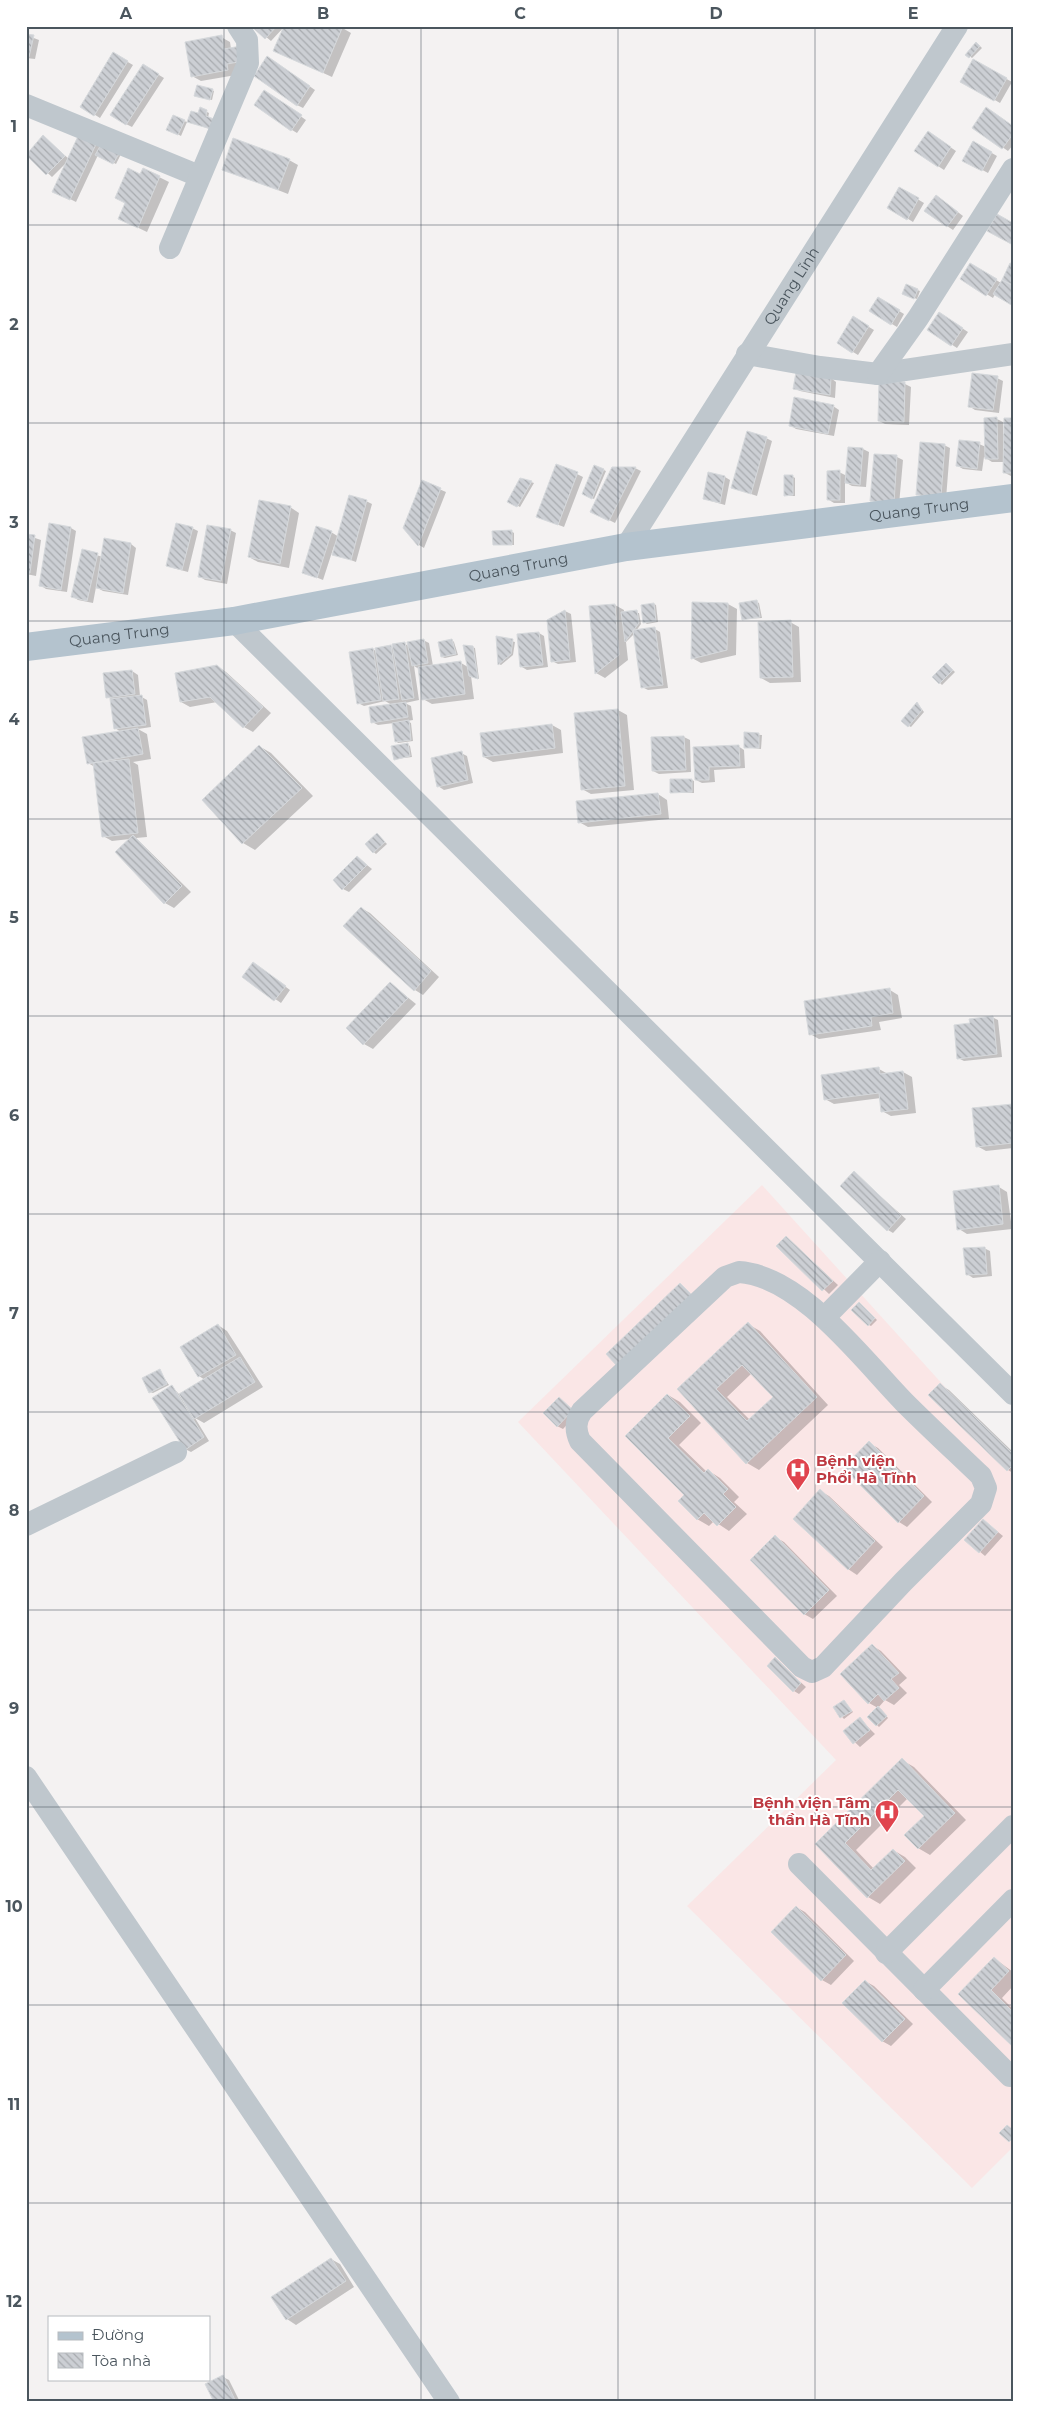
<svg xmlns="http://www.w3.org/2000/svg" width="1039" height="2428" font-family="Montserrat,sans-serif">
<style>
.medical{fill:#fae6e6}
.shadow{fill:#0003;fill-rule:evenodd}
.building{fill:url(#building-back-hatch);stroke:#d6d9dc;fill-rule:evenodd}
.lines{fill:none;stroke-linecap:round;stroke-linejoin:round}
.minor{stroke:#bfc7cd;stroke-width:22}
.major{stroke:#b4c3ce;stroke-width:28}
.grid{fill:none;stroke:#4b565e;stroke-width:1;stroke-opacity:0.55}
.labels{text-anchor:middle;stroke-width:4;stroke-linejoin:round;paint-order:stroke}
.street-label{font-size:15px;fill:#4b565e;stroke:#fff}
.health-label{font-size:15px;font-weight:bold;fill:#be3a42;stroke:#fff;text-anchor:start}
.neatline{fill:none;stroke:#4b565e;stroke-width:2}
.grid-label{font-size:16px;text-anchor:middle;font-weight:bold;fill:#4b565e}
</style>
<defs>
<pattern id="building-back-hatch" width="6" height="6" patternUnits="userSpaceOnUse" patternTransform="scale(1.25)"><rect width="6" height="6" fill="#cccfd4"/><path d="M-1 5l2 2M0 0l6 6M5-1l2 2" fill="none" stroke="#a8abaf"/></pattern>
</defs>
<rect width="100%" height="100%" fill="#f4f2f2"/>
<!-- medical -->
<path class="medical" d="M762,1185L1013,1462V2147L972,2188L687,1906L836,1760L518,1422Z"/>
<!-- shadow -->
<path class="shadow" d="M253,26H339L351,33L332,77L275,51L284,27L271,41Z
M26,35L39,40L35,59L26,58Z
M221,37L230,42L231,49L252,66L236,75L201,81L192,76Z
M979,45L982,48L972,58L967,54Z
M114,54L133,65L100,118L81,106Z
M973,60L1012,82L1000,103L962,81Z
M273,61L315,90L303,108L297,105Z
M144,66L164,78L132,127L126,124Z
M212,90L214,91L212,100L198,97Z
M270,95L306,120L297,133L292,130Z
M201,109L209,113L208,118L213,130L189,122L199,114Z
M184,121L187,122L181,136L168,129Z
M973,127H1013V145L1008,151Z
M81,134L122,152L116,164L98,155L76,202L60,194L67,162L52,177L27,154L44,137L69,159Z
M934,136L956,151L944,170L938,166Z
M973,142L997,156L988,173L964,160Z
M289,160L298,165L288,194L224,169Z
M143,169L169,182L147,232L128,223Z
M899,188L924,203L913,222L889,207Z
M942,200L963,216L953,230L947,226Z
M971,264L1001,283L1011,265L1013,284L995,294L993,298L962,279Z
M907,286L920,291L917,299L906,295Z
M878,298L904,314L897,327L870,311Z
M945,317L968,332L957,348L929,330Z
M854,318L874,330L858,355L853,352Z
M831,378L836,382L835,398L800,391L794,388Z
M997,378L1003,381L999,413L975,410L969,406Z
M880,383L905,384L911,387L909,425L885,424L879,421Z
M833,406L839,410L834,436L796,429L790,425Z
M997,419L1003,422V434H1005L1013,419V477L1005,473V462H992L984,457L982,471L963,469L958,466L979,444L986,447Z
M766,438L772,441L757,496L733,488Z
M944,445L950,448L946,499L923,497L918,494Z
M849,448L863,449L869,452L866,487L852,486L845,482V503H834L829,500L839,472L847,476Z
M897,457L903,460L899,505L877,503L872,500Z
M595,466L606,471L594,499L584,494Z
M635,468L641,471L615,523L597,514Z
M577,474L583,477L564,527L543,519Z
M792,476L795,478V496H788L786,495Z
M725,477L730,480L725,505L704,499Z
M423,482L446,492L424,548L419,545L404,528Z
M531,482L534,483L520,507L509,501Z
M366,501L372,504L356,562L334,554L336,547L334,546L323,580L303,572L331,532L339,537Z
M290,507L299,513L289,568L258,562L249,557Z
M71,528L76,531L67,592L46,589L40,585Z
M192,528L198,531L188,572L173,568L167,565Z
M230,530L236,533L227,584L205,580L199,576Z
M511,531L514,533V545H494Z
M26,535L41,540L36,576L26,574Z
M106,540L131,544L136,548L128,595L103,591L96,587L93,603L78,600L72,596L83,551L103,557Z
M757,602L759,603L762,618L743,619Z
M694,603L728,604L737,609L736,655L701,663L692,658Z
M654,604L656,605L658,622L647,624L644,622Z
M615,605L624,610V613H639L641,624L636,631L655,629L660,632L668,688L648,690L642,687L635,633L626,642L628,660L605,678L596,673L591,607Z
M565,611L571,614L576,662L558,664L552,661L548,621Z
M790,622L799,627L801,682L770,683L761,678Z
M539,633L544,636L548,667L527,670L522,667Z
M498,638L515,642L513,655L501,665L499,664Z
M423,640L429,643L433,666L461,663L468,667L472,647L475,648L479,679L471,676L474,699L432,704L423,699L419,669L414,666L419,700L405,703L411,706L413,720L407,721L411,723L413,741L398,743L396,741L394,723L378,725L372,722L392,705L385,701L364,706L358,703L373,649L377,652L391,646L394,649L405,644L409,646Z
M452,640L454,642L458,655L445,658L442,657Z
M217,666L226,672L271,713L253,732L244,727L217,702L190,707L181,702Z
M949,666L955,672L942,685L940,683Z
M132,671L138,675L140,696L147,700L151,727L138,729L147,734L151,759L133,762L138,765L147,837L136,838L191,892L174,908L165,903L130,839L112,841L103,836L95,767L88,763L121,732L115,728L111,699L107,697Z
M917,703L924,712L911,727L909,726Z
M618,710L627,715L634,790L591,794L582,789L576,714Z
M552,725L561,730L563,753L493,762L484,757Z
M745,734L762,735L761,749L745,747Z
M684,737L690,740L691,772L659,774L653,771Z
M407,744L410,746L412,757L395,759Z
M259,746L271,753L313,796L255,850L243,843Z
M738,746L744,750L745,768L714,770L715,782L702,783L696,780L694,749Z
M461,753L467,756L473,783L444,790L438,786Z
M692,780L694,781V793L671,792Z
M658,794L667,800L669,819L588,827L579,822Z
M379,836L387,844L376,854L366,845Z
M357,857L372,869L349,892L343,889Z
M361,908L370,913L439,977L423,995L415,990Z
M259,967L290,990L281,1003L244,977Z
M390,983L416,1004L373,1049L364,1044L348,1028Z
M890,990L898,995L902,1018L879,1022L881,1030L819,1039L810,1034Z
M992,1017L998,1020L1002,1057L964,1061L958,1058L971,1024Z
M879,1069L888,1074L903,1072L912,1077L916,1113L891,1116L882,1111L881,1098L834,1104L825,1099Z
M1013,1105V1148L986,1151L977,1146Z
M854,1173L906,1219L893,1233L888,1230Z
M999,1187L1007,1192L1012,1229L967,1234L959,1229Z
M787,1238L838,1285L829,1294L778,1246Z
M984,1248L990,1251L992,1276L973,1278L967,1274Z
M862,1305L877,1320L871,1326L869,1325Z
M748,1324L760,1331L828,1405L759,1470L747,1463L679,1389ZM752,1373L774,1397L750,1420L727,1397Z
M218,1325L227,1331L263,1387L204,1423L195,1418L209,1441L191,1452L185,1449L172,1387L180,1395L205,1380L199,1376Z
M159,1370L169,1385L153,1393L150,1392Z
M940,1385L949,1390L1013,1452V1473L1008,1470Z
M668,1395L680,1402L701,1423L679,1445L707,1472L709,1471L720,1478L739,1497L734,1502L747,1514L729,1531L714,1521L709,1526L697,1519L686,1495L627,1436Z
M559,1399L577,1414L563,1429L557,1426Z
M869,1443L878,1448L932,1502L907,1527L899,1522Z
M820,1491L829,1496L883,1547L857,1575L848,1569Z
M983,1520L1003,1536L985,1556L966,1540Z
M775,1537L784,1542L837,1596L813,1619L804,1614Z
M873,1646L881,1651L907,1678L899,1685L907,1693L894,1705L885,1700L878,1708L881,1709L888,1718L879,1727L869,1717L878,1708L869,1703Z
M775,1659L806,1687L799,1694L794,1691Z
M844,1701L853,1712L844,1719L834,1708Z
M860,1719L875,1734L860,1747L844,1732Z
M902,1760L914,1767L966,1820L930,1855L918,1848L925,1816L908,1798L856,1850L874,1869L893,1850L905,1857L916,1868L880,1904L868,1897L816,1844Z
M796,1907L805,1912L854,1961L831,1985L822,1980L773,1932Z
M994,1958L1013,1972V1986L1002,1998L1013,2009V2045L960,1994Z
M865,1981L874,1986L913,2024L891,2046L882,2041Z
M331,2259L340,2264L354,2287L296,2325L287,2319L273,2297Z
M223,2377L229,2380L240,2402H215Z"/>
<!-- building -->
<path class="building" d="M251,26H277L265,39Z
M284,26H343L323,73L273,51Z
M26,34L34,35L29,57L26,56Z
M222,35L224,49L241,46L244,61L227,64L228,70L191,77L185,42Z
M976,42L980,46L969,58L965,55Z
M113,52L128,61L94,116L80,107Z
M267,56L310,86L297,106L254,76Z
M973,59L1007,78L994,101L960,82Z
M143,64L159,74L126,125L110,115Z
M197,85L213,89L210,100L194,96Z
M264,90L302,115L291,131L254,105Z
M200,107L207,110L206,116L214,119L211,129L187,122L191,111L198,113Z
M986,107L1013,126V134L1002,149L972,128Z
M173,115L185,120L178,135L166,130Z
M928,131L951,147L938,167L914,151Z
M80,132L98,140L70,200L52,192Z
M43,135L65,156L46,175L26,155Z
M233,138L290,159L278,190L222,170Z
M103,141L121,150L113,164L95,155Z
M973,141L992,152L982,171L962,161Z
M128,168L140,174L143,168L160,176L138,228L118,219L125,203L115,198Z
M899,187L919,198L907,220L887,208Z
M936,195L958,212L947,227L924,211Z
M997,214L1013,223V245L987,231Z
M970,263L997,279L986,296L960,279Z
M1010,263L1013,264V285L1002,280Z
M1002,280L1013,286V306L993,294Z
M906,284L918,289L914,299L902,294Z
M878,297L900,310L891,325L869,311Z
M939,312L963,328L951,346L927,330Z
M853,316L869,326L852,353L837,343Z
M796,372L831,377L830,395L793,389Z
M972,373L998,376L993,410L968,407Z
M879,382H905L904,422L878,421Z
M794,397L834,405L828,434L789,426Z
M997,417L998,459H985L984,418Z
M1004,418H1013V473H1003Z
M747,431L767,437L751,494L731,488Z
M959,440L980,442L977,469L956,466Z
M920,442L945,444L941,496L916,495Z
M848,447L863,448L860,485L845,483Z
M874,454L897,455L894,503L870,501Z
M556,464L578,472L558,525L536,517Z
M594,465L604,469L592,499L582,494Z
M612,467H636L609,521L590,512Z
M840,470V500H827V471Z
M708,472L725,476L720,503L703,499Z
M784,475H793V495L784,496Z
M520,478L532,481L517,507L507,502Z
M422,480L441,488L418,546L403,528Z
M349,495L367,500L351,560L332,555Z
M259,500L291,506L280,564L248,557Z
M49,523L71,527L61,590L39,586Z
M176,523L193,527L182,570L166,566Z
M207,525L231,529L221,581L198,577Z
M316,526L332,531L317,578L302,573Z
M512,530V545H493L492,531Z
M26,534L35,535L30,573H26Z
M104,538L131,543L123,593L96,588Z
M82,549L98,553L87,601L71,597Z
M757,600L760,617L742,620L739,603Z
M692,602L728,603L727,650L691,659Z
M654,603L656,621L643,623L641,605Z
M615,604L619,655L595,674L589,606Z
M565,610L570,660L551,662L547,620Z
M637,610L639,623L625,642L621,612Z
M791,620L793,677L760,678L758,622Z
M655,627L663,685L641,688L633,630Z
M539,632L543,665L520,667L517,634Z
M496,636L513,639L511,654L498,665Z
M424,639L428,663L412,666L407,642Z
M452,639L456,654L441,657L438,642Z
M405,642L414,698L402,700L392,644Z
M391,645L399,699L383,701L375,648Z
M463,645L473,646L478,679L469,676Z
M373,648L381,700L357,704L349,652Z
M461,661L465,694L422,700L418,667Z
M946,663L953,670L939,684L932,677Z
M217,665L263,707L243,728L210,697L180,702L175,673Z
M132,670L135,694L106,698L103,673Z
M142,695L146,725L114,729L110,699Z
M406,702L408,717L371,723L369,707Z
M917,702L922,710L908,727L901,721Z
M618,709L625,786L581,790L574,713Z
M409,720L411,740L395,742L392,723Z
M552,724L555,748L483,757L480,733Z
M138,728L143,754L87,764L82,737Z
M744,732L759,733V748H744Z
M684,736L686,770L652,771L651,737Z
M408,743L410,756L394,760L391,746Z
M259,745L302,788L242,844L202,800Z
M739,745L740,766L709,767V780H695L693,747Z
M462,751L468,780L437,787L431,758Z
M129,759L138,833L102,837L93,763Z
M670,779H692V792L670,793Z
M658,793L661,814L578,823L576,801Z
M377,833L385,842L373,853L365,844Z
M133,835L182,886L164,904L115,852Z
M357,856L367,865L342,890L333,880Z
M361,907L431,971L414,991L343,926Z
M253,962L286,986L274,1001L242,977Z
M390,982L408,998L363,1045L346,1028Z
M890,988L893,1013L871,1017L872,1026L809,1035L804,1001Z
M993,1016L997,1054L957,1059L954,1025L970,1023L969,1019Z
M879,1067L880,1074L903,1071L908,1109L881,1112L879,1093L824,1100L821,1075Z
M1013,1104V1143L976,1147L972,1108Z
M854,1171L901,1216L887,1231L840,1186Z
M999,1185L1003,1224L957,1230L953,1191Z
M786,1236L833,1281L822,1291L776,1246Z
M985,1247L987,1274L966,1275L963,1248Z
M680,1283L692,1295L617,1366L606,1354Z
M859,1302L875,1318L868,1326L851,1310Z
M748,1322L817,1397L746,1464L677,1389ZM742,1365L773,1397L747,1421L716,1389Z
M218,1324L236,1355L198,1377L180,1347Z
M240,1357L255,1382L194,1419L179,1394Z
M160,1369L167,1384L149,1393L142,1378Z
M940,1383L1013,1454V1465L1007,1471L928,1395Z
M172,1385L204,1437L185,1450L152,1398Z
M667,1394L690,1416L668,1438L704,1473L708,1469L728,1489L723,1494L736,1507L717,1526L704,1513L697,1520L678,1501L684,1495L625,1436Z
M559,1397L573,1410L557,1427L543,1413Z
M869,1441L924,1496L898,1523L843,1468Z
M820,1489L875,1541L848,1570L793,1519Z
M983,1519L998,1532L979,1553L964,1540Z
M775,1535L829,1590L804,1615L750,1560Z
M872,1644L899,1673L891,1679L899,1688L884,1701L878,1694L868,1704L840,1674Z
M775,1657L801,1683L793,1692L767,1666Z
M844,1700L852,1711L840,1718L833,1707Z
M878,1706L887,1716L876,1726L867,1717Z
M860,1717L870,1730L853,1744L843,1731Z
M902,1758L955,1813L918,1849L904,1835L924,1816L898,1790L845,1843L871,1870L893,1849L905,1861L867,1898L815,1844Z
M796,1906L846,1955L821,1981L771,1932Z
M994,1957L1009,1971L991,1990L1013,2012V2047L958,1994Z
M865,1980L905,2019L882,2042L842,2003Z
M1007,2125L1013,2130V2138L1009,2142L999,2133Z
M331,2258L346,2281L286,2320L271,2297Z
M223,2375L236,2402H214L205,2384Z"/>
<g class="lines">
<!-- minor -->
<g class="minor">
<path d="M26,105L199,176"/>
<path d="M170,248L248,63L247,40L238,26"/>
<path d="M747,354L820,367L878,374L1013,354"/>
<path d="M878,374L918,318L1013,169"/>
<path id="s1" d="M626,547L957,26"/>
<path d="M234,621L1013,1394"/>
<path d="M739,1272C801,1276 863,1360 904,1402C929,1427 956,1452 981,1476L986,1488L981,1504L903,1582L823,1667L812,1672L802,1667L580,1441C575,1430 575,1421 582,1411L725,1277Z"/>
<path d="M825,1317L880,1261"/>
<path d="M26,1525L176,1452"/>
<path d="M26,1777L449,2402"/>
<path d="M799,1864L1010,2076"/>
<path d="M886,1953L1013,1826"/>
<path d="M924,1990L1013,1900"/>
</g>
<!-- major -->
<path class="major" id="s2" d="M26,647L234,621L626,547L1013,498"/>
</g>
<!-- grid -->
<path class="grid" d="M224,26V2402M421,26V2402M618,26V2402M815,26V2402M26,225H1013M26,423H1013M26,621H1013M26,819H1013M26,1016H1013M26,1214H1013M26,1412H1013M26,1610H1013M26,1807H1013M26,2005H1013M26,2203H1013"/>
<!-- icons -->
<defs>
<symbol id="hospital-pin" viewBox="-11 -11 22 30"><path d="M0 17L-7.5 6A9.5 9.5 0 1 1 7.5 6Z" fill="#e0444e" stroke="#fff"/><path d="M-5-5h3v3.5h4V-5h3V5h-3V1.5h-4V5h-3Z" fill="#fff"/></symbol>
</defs>
<g fill-rule="evenodd">
<use href="#hospital-pin" x="784" y="1456" width="28" height="38"/>
<use href="#hospital-pin" x="873" y="1798" width="28" height="38"/>
</g>
<g class="labels">
<!-- street labels -->
<g class="street-label">
<text dy="5" stroke="none"><textPath href="#s1" startOffset="309">Quang Lĩnh</textPath></text>
<text dy="5" stroke="none"><textPath href="#s2" startOffset="904">Quang Trung</textPath></text>
<text dy="5" stroke="none"><textPath href="#s2" startOffset="499">Quang Trung</textPath></text>
<text dy="5" stroke="none"><textPath href="#s2" startOffset="94">Quang Trung</textPath></text>
</g>
<!-- health labels -->
<g class="health-label">
<text x="816" y="1466">Bệnh viện<tspan x="816" dy="17">Phổi Hà Tĩnh</tspan></text>
<text x="870" y="1808" text-anchor="end">Bệnh viện Tâm<tspan x="870" dy="17">thần Hà Tĩnh</tspan></text>
</g>
</g>
<!-- border -->
<rect width="1039" height="2428" fill="none" stroke="#ffffff" stroke-width="55"/>
<!-- legend -->
<rect x="48" y="2316" width="162" height="65" fill="#ffffff" stroke="#b7bbbf"/>
<rect x="58" y="2332" width="25" height="8" fill="#b4c3ce" stroke="#b7bbbf"/>
<text x="92" y="2340" font-size="15" fill="#4b565e">Đường</text>
<rect x="58" y="2353" width="25" height="15" fill="url(#building-back-hatch)" stroke="#b7bbbf"/>
<text x="92" y="2366" font-size="15" fill="#4b565e">Tòa nhà</text>
<rect x="28" y="28" width="984" height="2372" class="neatline"/>
<g class="grid-label">
<text x="126" y="19">A</text>
<text x="323" y="19">B</text>
<text x="520" y="19">C</text>
<text x="716" y="19">D</text>
<text x="913" y="19">E</text>
<text x="14" y="132">1</text>
<text x="14" y="330">2</text>
<text x="14" y="528">3</text>
<text x="14" y="725">4</text>
<text x="14" y="923">5</text>
<text x="14" y="1121">6</text>
<text x="14" y="1319">7</text>
<text x="14" y="1516">8</text>
<text x="14" y="1714">9</text>
<text x="14" y="1912">10</text>
<text x="14" y="2110">11</text>
<text x="14" y="2307">12</text>
</g>
</svg>
